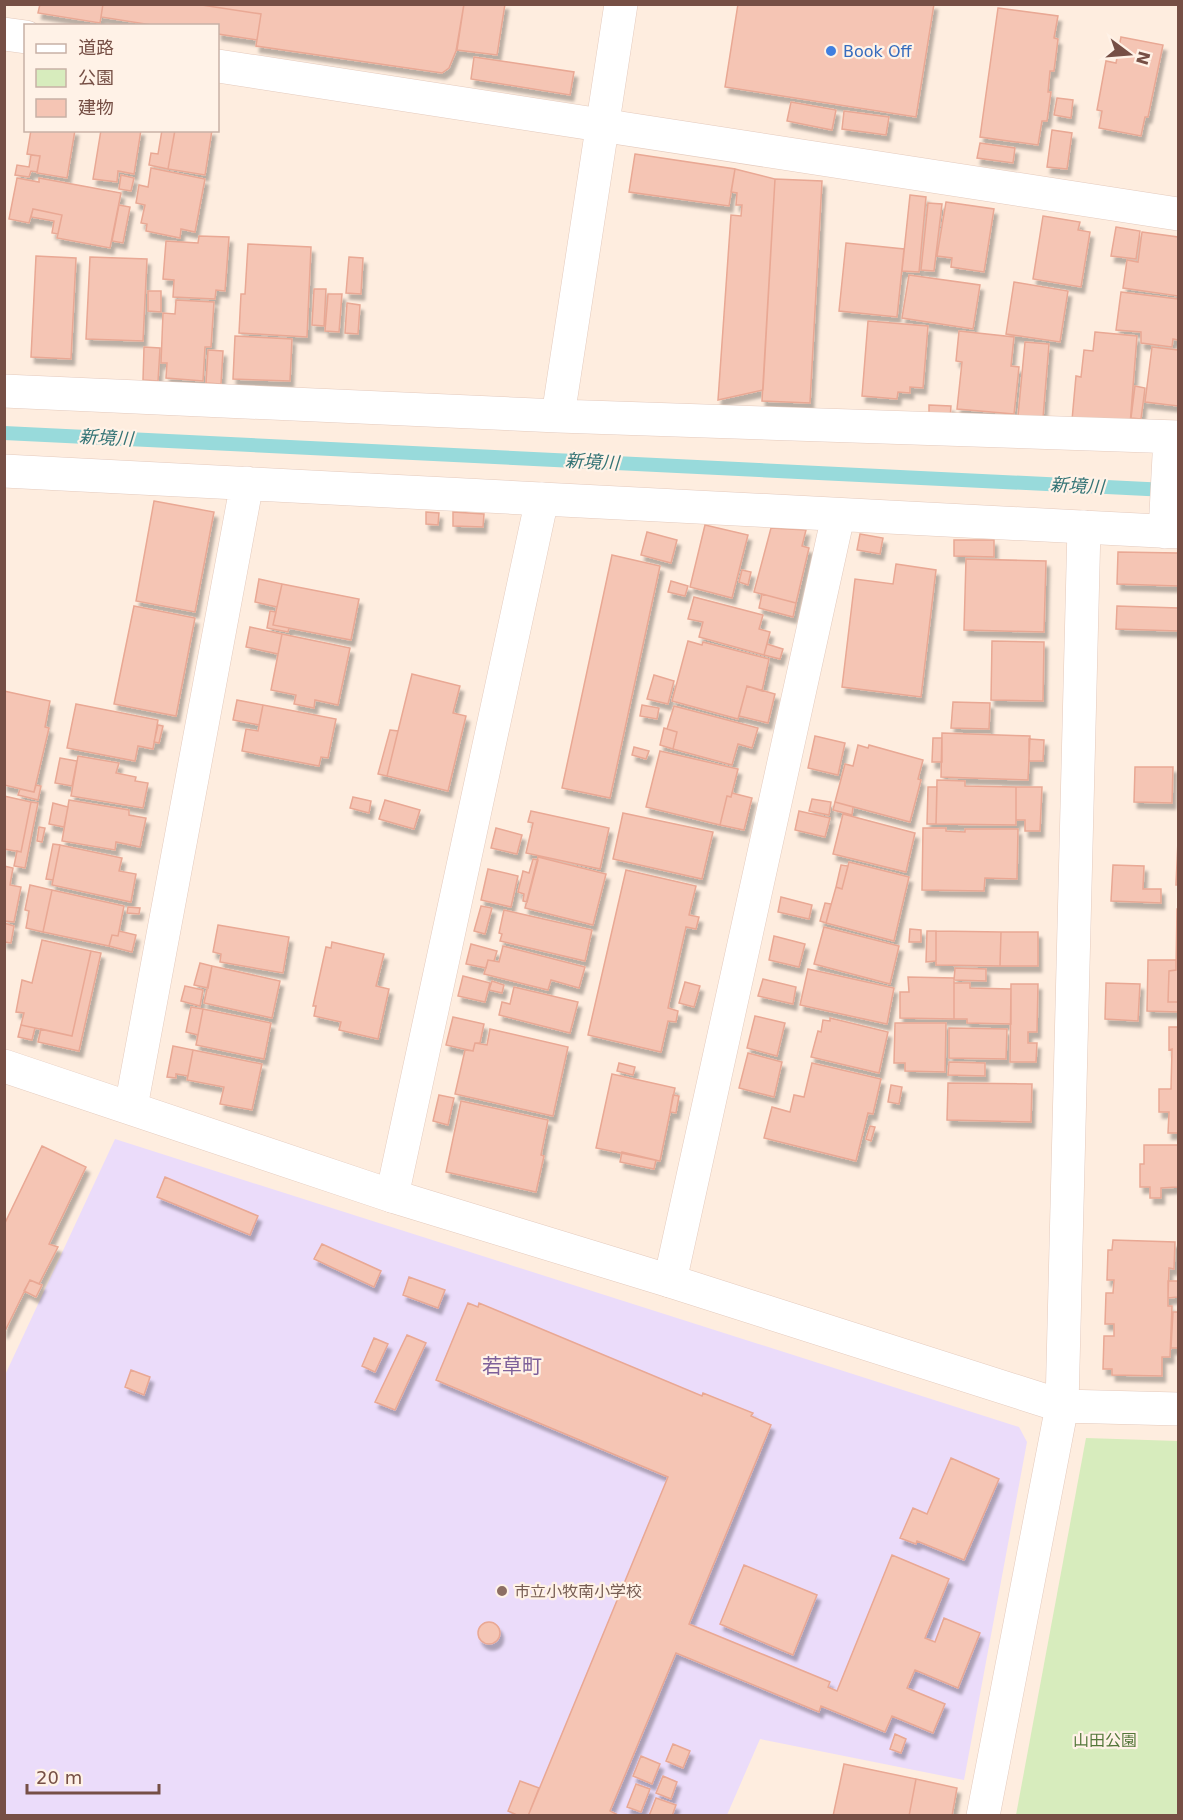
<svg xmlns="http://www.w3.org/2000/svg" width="1183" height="1820" font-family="'DejaVu Sans','Noto Sans JP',sans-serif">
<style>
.education{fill:#ebdcfa}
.green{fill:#d7ecbd}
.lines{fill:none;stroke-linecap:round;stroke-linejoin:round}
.stream{stroke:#98dadb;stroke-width:14}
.building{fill:#f5c5b4;stroke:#e9a894;stroke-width:1.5;filter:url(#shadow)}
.minor-casing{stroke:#e4cabd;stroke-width:34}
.tertiary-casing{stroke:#e4cabd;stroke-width:34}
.minor{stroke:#fff;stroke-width:33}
.tertiary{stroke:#fff;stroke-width:33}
.shop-dot{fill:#3f7fe0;stroke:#fff2e7;stroke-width:2}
.education-dot{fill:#8d6e63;stroke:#fff2e7;stroke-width:2}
.labels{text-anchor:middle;stroke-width:4.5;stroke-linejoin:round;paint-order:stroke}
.shop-label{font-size:16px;fill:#366cbe;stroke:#fff2e7;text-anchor:start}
.education-label{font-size:16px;fill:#785e54;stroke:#fff2e7;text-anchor:start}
.park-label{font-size:16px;fill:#54773a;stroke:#fff2e7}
.water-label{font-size:18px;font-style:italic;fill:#357476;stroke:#fff2e7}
.quarter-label{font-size:20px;fill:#7e609a;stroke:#fff2e7}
</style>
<defs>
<filter id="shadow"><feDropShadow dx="3.5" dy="6" stdDeviation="1.5" flood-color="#0004"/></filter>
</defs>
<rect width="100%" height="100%" fill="#feeddf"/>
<!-- education -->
<path class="education" d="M115,1139L1019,1427L1027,1442L964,1780L760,1739L727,1815L5,1816V1375Z"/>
<!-- green -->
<path class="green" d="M1086,1438L1178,1441V1815H1016Z"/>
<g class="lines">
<!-- stream -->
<path class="stream" d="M4,433L1167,490"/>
</g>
<!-- building -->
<path class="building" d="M40,4H103L100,23L38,13Z
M103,4H195L261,14L257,40L218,34V26H158L101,17Z
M195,4H464L456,51L449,68L442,73L256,46L261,14Z
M464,4H505L497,55L457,50Z
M738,4H934L916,117L725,87Z
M998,8L1058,16L1054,38L1058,39L1054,71H1050L1048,92H1051L1047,121H1042L1038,145L980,137Z
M1121,37L1163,45L1148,117H1145L1141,136L1099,128L1102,111L1097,110L1106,61L1116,63Z
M474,57L574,72L570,95L471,79Z
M1057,98L1073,100L1071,118L1054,115Z
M791,102L836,110L832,130L787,121Z
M844,111L889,117L886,135L842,129Z
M31,130H75L67,178L37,173L40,156L27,154Z
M101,130H141L134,174L118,171L117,182L93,179Z
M162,130H175L168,169L149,165L151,153L158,154Z
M175,130H212L205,175L168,169Z
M1052,130L1072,133L1067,169L1047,167Z
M980,143L1015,148L1013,163L977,158Z
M635,154L735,169L729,206L629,192Z
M31,155L40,156L37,172L31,171L29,177L15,175L17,165L29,167Z
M151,168L205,179L195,232L181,229L180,238L146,231L147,224L141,223L145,205L136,203L139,185L148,187Z
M735,169L775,179L763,390L718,400L731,215L741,216L742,205H736L737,193L731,192Z
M121,175L134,178L131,191L119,189Z
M17,178L39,182V178L121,193L110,248L57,238L62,215L33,209L29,223L9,219Z
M775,179L822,181L810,403L762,401Z
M910,195L926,197L919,272L902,271Z
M946,202L994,209L984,272L951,267L952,258L937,256Z
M928,203L942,204L934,271L921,270Z
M119,205L130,207L123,243L112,241Z
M33,209L62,215L58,234L52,233L54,221L31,217Z
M1043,216L1080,222L1078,230L1090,232L1081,287L1033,279Z
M1116,227L1140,231L1136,259L1111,256Z
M1142,232L1178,237V296L1123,288L1127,260L1138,262Z
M199,236L229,237L225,291L216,290L215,299L173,297L174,280L163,279L166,241L198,243Z
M846,243L904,249L897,317L839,311Z
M248,244L311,247L307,337L239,333L241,294H245Z
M36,256L76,258L71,359L31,357Z
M90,257L147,259L143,341L86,339Z
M349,257L363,258L361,294L346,293Z
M909,275L980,285L973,329L902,318Z
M1014,282L1068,291L1060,342L1006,334Z
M314,289H326L324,326L312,325Z
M148,291H161V312L148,311Z
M1121,292L1178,299V340L1173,339L1172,347L1141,343V332L1116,330Z
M328,294H342L339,332L325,331Z
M176,300L214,302L211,347H205L203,381L166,378L167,363H161L163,313L175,314Z
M347,303L360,305L358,334L345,333Z
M868,321L928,326L923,388L910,387V393L898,392L897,399L862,396Z
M959,331L1014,337L1011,366L1019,367L1014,414L957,409L962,362L956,361Z
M1095,332L1137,336L1130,425L1072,420L1076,376L1081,377L1084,350L1093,351Z
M235,336L292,339L290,381L233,379Z
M1025,342L1049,344L1043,418L1018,416Z
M144,347L160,348L158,381L143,380Z
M1152,347L1178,350V406L1145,402Z
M208,350L223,351L221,384L206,383Z
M1135,386L1145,388L1141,419L1131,418Z
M929,405L951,406L950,418L929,417Z
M154,501L214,512L195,612L136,601Z
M426,512L439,513L438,525L426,524Z
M453,512L484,514L483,527L453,526Z
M705,525L748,535L732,598L690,587Z
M771,528L806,530L802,546L809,548L796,603L754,592Z
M647,532L677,540L671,563L641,555Z
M860,534L883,538L880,554L857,550Z
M954,540H994V557L954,556Z
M1118,552L1178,553V586L1117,584Z
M612,555L660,566L610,798L562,788Z
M966,559L1046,561L1044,632L964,630Z
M896,564L936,570L921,697L842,687L855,579L893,584Z
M742,570L751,572L748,585L739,582Z
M259,579L282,584L277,607L255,602Z
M671,581L688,586L685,596L668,592Z
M282,584L359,599L351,640L273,625Z
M762,594L796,603L793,617L759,608Z
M694,597L763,615L759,629L770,632L764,655L699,637L703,622L688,619Z
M134,606L195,618L176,716L114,704Z
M1117,606L1178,608V631L1116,629Z
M270,611L276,612L273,625L289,628L288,632L267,628Z
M250,627L282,634L278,654L246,647Z
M282,634L350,648L338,705L315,700L314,708L294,704L296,695L271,690Z
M688,641L702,645L703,642L769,659L762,691L747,686L738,719L672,701Z
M992,641L1044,642L1043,701L991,700Z
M767,644L783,649L780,659L764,655Z
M412,674L460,686L453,713L466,716L448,791L387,776Z
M654,675L674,681L668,704L647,699Z
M747,686L775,694L768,723L739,716Z
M4,691L50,701L45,727L49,728L34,792L4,785Z
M237,700L263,705L259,725L233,720Z
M953,702L990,703L989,729L951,728Z
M76,704L158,720L153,749L138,746L135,761L67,748Z
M263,705L336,719L328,758L321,757L319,766L242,751L246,729L258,731Z
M642,705L659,708L657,719L640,716Z
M674,706L758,728L752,748L738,744L732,765L673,749L677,732L667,729Z
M158,725L163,726L159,743L154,742Z
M664,728L677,732L673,749L660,745Z
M390,730L398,731L387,776L378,774Z
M942,733L1030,736L1028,780L941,777Z
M815,736L845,743L838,775L808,768Z
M933,738H942V762H932Z
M1029,739L1044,740L1043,761H1029Z
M858,745L868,748L869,745L923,760L918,779L921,780L910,822L835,802L845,764L853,766Z
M634,747L649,751L646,759L632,755Z
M660,751L738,769L731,797L727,796L720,825L646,807Z
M78,756L119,763L116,773L136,777L135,781L148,783L143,808L71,796Z
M60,758L77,761L72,786L55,783Z
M1135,767H1173L1172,803L1134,802Z
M937,780L965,781V786L1016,787V825L936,824Z
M36,785L41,786L38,800L18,795L20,789L34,792Z
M928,787H937L936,824H927Z
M1016,787H1042L1040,831H1025V820H1016Z
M732,793L752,798L744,830L720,825L727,796L731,797Z
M4,796L31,802L21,852L4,849Z
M353,797L371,801L369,813L350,808Z
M812,799L831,802L829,815L809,811Z
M69,800L129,810V815L146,818L140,847L116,842L115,850L62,841Z
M385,800L420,810L414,829L379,819Z
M31,802L38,803L25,868L14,866L17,851L21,852Z
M835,802L853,807L852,815L833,810Z
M53,803L68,807L64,827L49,824Z
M531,811L609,828L600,869L526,853L533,823L528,822Z
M799,811L830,818L825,837L795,830Z
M623,813L713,832L702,879L613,859Z
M843,814L915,833L906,872L833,854Z
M39,827L45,828L42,842L37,841Z
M496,828L522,835L517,854L491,848Z
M923,828H946V831L965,832V829H1018L1017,879L985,878L984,891L922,890Z
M1178,840V885H1176Z
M53,844L60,845L53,880L46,879Z
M60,845L122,858L119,871L136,874L131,902L52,885Z
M538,857L606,874L593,925L525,908Z
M533,859L538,860L527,902L523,901L524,894L518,892L523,871L529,873Z
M849,862L909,877L894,941L826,923L836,887L842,889Z
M841,865L848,866L842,889L836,887Z
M1113,865L1144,866L1143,889H1161V903L1111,901Z
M4,866L13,868L10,885L21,887L14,922L4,921Z
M488,869L518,876L511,907L481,900Z
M626,870L696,886L689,915L699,917L696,929L686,927L668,1008L678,1011L676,1022L668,1021L661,1052L588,1035Z
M30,885L52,890L43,932L26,928L29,911L25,910Z
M52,890L124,906L118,936L112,935L109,946L43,932Z
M781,897L812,905L809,919L778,912Z
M825,903L831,904L826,923L820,921Z
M481,906L492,908L485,934L474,931Z
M128,907L140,908L139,914L127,913Z
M1177,909H1178V1002H1168L1169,971L1176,970Z
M504,910L592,930L585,961L500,941L502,934L499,933Z
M4,923L14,926L11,943L4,942Z
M218,925L289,937L283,973L220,962L221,954L213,952Z
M824,927L899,946L890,984L814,964Z
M910,929L921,930V942H909Z
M119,931L136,935L132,952L109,946L112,935L118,936Z
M927,931H936V961L926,962Z
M936,931L1001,932L1000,966L936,965Z
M1001,932H1038V966H1000Z
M774,936L805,944L799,967L769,960Z
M42,940L91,951L72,1036L21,1025L24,1013L16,1012L22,980L32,983Z
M332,942L384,954L376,986L389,989L378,1039L339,1030L341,1022L314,1016L316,1006H313L326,947L331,948Z
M471,944L497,951L494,961L488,960L486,968L466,964Z
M503,946L585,967L579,988L551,980L548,990L484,974L488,960L499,962Z
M91,951L101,953L79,1051L38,1042L41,1029L72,1036Z
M1148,960H1176V970L1169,971L1168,1002H1178V1012L1147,1011Z
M200,963L212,966L208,988L194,985Z
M212,966L280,981L272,1018L204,1003Z
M955,968L986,969V981L954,980Z
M808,969L894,988L887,1024L800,1005Z
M463,976L490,983L485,1002L458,996Z
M908,977L954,978V1019L900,1018V992H909Z
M763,979L796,987L793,1004L758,996Z
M492,981L504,985L502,993L489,990Z
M685,982L700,986L694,1007L679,1003Z
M954,983H970V988L1011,989V1024L967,1023V1019H954Z
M1106,983L1140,984L1138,1021L1105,1019Z
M1011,984H1038L1037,1032H1028V1043H1037L1036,1062H1010Z
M185,986L203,990L200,1006L181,1001Z
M514,987L578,1002L570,1033L499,1015L502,1002L510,1004Z
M191,1007L203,1009L198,1035L186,1032Z
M203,1009L271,1023L264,1059L196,1045Z
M755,1016L785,1023L777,1056L747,1048Z
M453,1017L484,1024L480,1043H475L473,1051L446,1045Z
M830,1018L888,1032L879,1073L811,1057L818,1031L821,1032L823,1020L830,1021Z
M895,1023H946L945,1072L905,1071V1063H894Z
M21,1025L35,1028L32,1040L18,1037Z
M1169,1027H1178V1133H1168L1169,1112H1159V1089H1171L1172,1049L1169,1050Z
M949,1028L1007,1029L1006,1059L949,1058Z
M490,1029L568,1047L553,1116L455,1094L465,1050L473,1051L475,1043L487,1045Z
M173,1046L193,1050L188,1076L176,1074V1078L167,1077Z
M193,1050L262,1064L252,1110L220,1104L224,1087L187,1080Z
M748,1053L782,1062L774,1097L739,1088Z
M949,1062L985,1063V1076L948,1075Z
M619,1063L635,1067L633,1075L617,1071Z
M812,1063L881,1079L873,1114L868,1113L856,1161L764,1138L772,1107L790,1112L794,1095L804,1097Z
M612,1074L675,1088L660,1161L596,1148Z
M948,1083L1032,1084L1031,1122L947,1120Z
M891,1085L902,1087L899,1104L888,1102Z
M439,1095L454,1098L448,1125L433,1121Z
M673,1095L679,1096L676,1113L670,1112Z
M461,1101L548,1120L541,1155L544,1156L536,1192L446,1172Z
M870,1126L875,1127L871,1141L866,1139Z
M1144,1145H1178V1187L1161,1188V1198H1150V1187H1140V1164H1144Z
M42,1146L86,1167L49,1244L58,1247L39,1284L30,1280L4,1333V1225Z
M622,1152L656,1160L654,1169L620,1162Z
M165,1177L258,1216L250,1235L157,1197Z
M1113,1240L1175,1242L1174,1269L1169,1268L1168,1298V1306H1172L1170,1357H1162V1376L1112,1375V1369H1103L1104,1336H1114V1324H1105L1106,1293H1113L1114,1280H1107L1108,1250H1112Z
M322,1244L381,1271L374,1287L314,1259Z
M409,1277L445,1290L438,1308L403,1295Z
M30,1280L42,1285L36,1297L24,1291Z
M1168,1281H1178V1297L1168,1298Z
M468,1303L478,1307L479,1303L702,1396L703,1393L753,1413L751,1416L771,1425L689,1624L830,1682L828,1687L837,1691L892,1555L949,1579L925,1638L935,1642L944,1618L980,1633L958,1688L915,1670L907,1688L945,1704L933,1733L892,1716L885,1732L821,1706L819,1712L676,1653L610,1811L620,1816H528L668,1477L436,1380Z
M1173,1312H1178V1348H1171Z
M407,1335L426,1343L395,1410L375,1402Z
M374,1338L388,1344L375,1372L362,1366Z
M131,1370L150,1377L144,1395L125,1387Z
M951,1458L999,1479L964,1560L917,1541L916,1544L900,1538L913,1508L927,1514Z
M744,1565L817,1595L793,1655L720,1624Z
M478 1633a11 11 0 1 1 22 0a11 11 0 1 1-22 0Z
M895,1734L906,1739L901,1753L890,1749Z
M673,1744L690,1751L683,1768L666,1761Z
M641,1756L660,1764L652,1784L633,1776Z
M844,1764L916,1779L909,1816H833Z
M663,1776L677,1782L671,1799L656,1793Z
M916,1779L957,1788L952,1816H909Z
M520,1781L539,1788L528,1816H519L508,1811Z
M636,1784L650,1789L641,1812L627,1807Z
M656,1798L676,1805L672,1816H649Z"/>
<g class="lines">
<defs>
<path id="minor" d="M4,34L26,37
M218,66L1178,214
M4,391L558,416L1178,437
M558,416L621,4
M4,471L1178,532
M1165,532L1170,437
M131,1107L247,483
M392,1196L542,499
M670,1281L838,516"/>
<path id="tertiary" d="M4,1066L392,1196L670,1281L1062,1406L1178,1409
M983,1816L1062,1406L1084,527"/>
</defs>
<!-- minor casing -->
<use href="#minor" class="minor-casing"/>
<!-- tertiary casing -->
<use href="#tertiary" class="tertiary-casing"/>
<!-- minor -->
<use href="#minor" class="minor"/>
<!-- tertiary -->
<use href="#tertiary" class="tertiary"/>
</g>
<!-- markers -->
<circle class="shop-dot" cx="831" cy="51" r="6"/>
<circle class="education-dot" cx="502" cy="1591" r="6"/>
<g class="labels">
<!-- shop labels -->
<g class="shop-label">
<text x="843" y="57">Book Off</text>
</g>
<!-- education labels -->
<g class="education-label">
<text x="514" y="1597">市立小牧南小学校</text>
</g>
<!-- park labels -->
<g class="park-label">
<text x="1105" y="1746">山田公園</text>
</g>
<!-- water labels -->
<g class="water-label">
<text transform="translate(106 438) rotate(3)" y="6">新境川</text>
<text transform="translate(592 462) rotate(3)" y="6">新境川</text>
<text transform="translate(1077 486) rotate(3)" y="6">新境川</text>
</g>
<!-- quarter labels -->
<g class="quarter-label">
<text x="512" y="1373">若草町</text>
</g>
</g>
<!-- border -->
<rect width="1183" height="1820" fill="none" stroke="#764f45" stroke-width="12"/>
<!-- legend -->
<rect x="24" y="24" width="195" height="108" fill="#fff2e7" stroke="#c8b1a6" stroke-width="1.5"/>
<rect x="36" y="44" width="30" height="9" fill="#ffffff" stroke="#c8b1a6" stroke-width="1.5"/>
<text x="78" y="54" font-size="18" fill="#764f45">道路</text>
<rect x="36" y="69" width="30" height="18" fill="#d7ecbd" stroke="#c8b1a6" stroke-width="1.5"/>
<text x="78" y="84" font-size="18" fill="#764f45">公園</text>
<rect x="36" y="99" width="30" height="18" fill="#f5c5b4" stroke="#c8b1a6" stroke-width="1.5"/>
<text x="78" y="114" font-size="18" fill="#764f45">建物</text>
<!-- north arrow -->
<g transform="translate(1129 54) rotate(106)" stroke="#fff2e7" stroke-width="4.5" paint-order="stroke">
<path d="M0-4.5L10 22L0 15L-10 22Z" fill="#764f45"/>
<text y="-9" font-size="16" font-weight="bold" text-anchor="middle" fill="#764f45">N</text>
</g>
<!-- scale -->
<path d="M27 1784v9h132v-9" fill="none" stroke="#764f45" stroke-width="3"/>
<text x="36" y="1784" font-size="18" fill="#764f45" stroke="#fff2e7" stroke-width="4.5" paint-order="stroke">20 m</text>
</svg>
